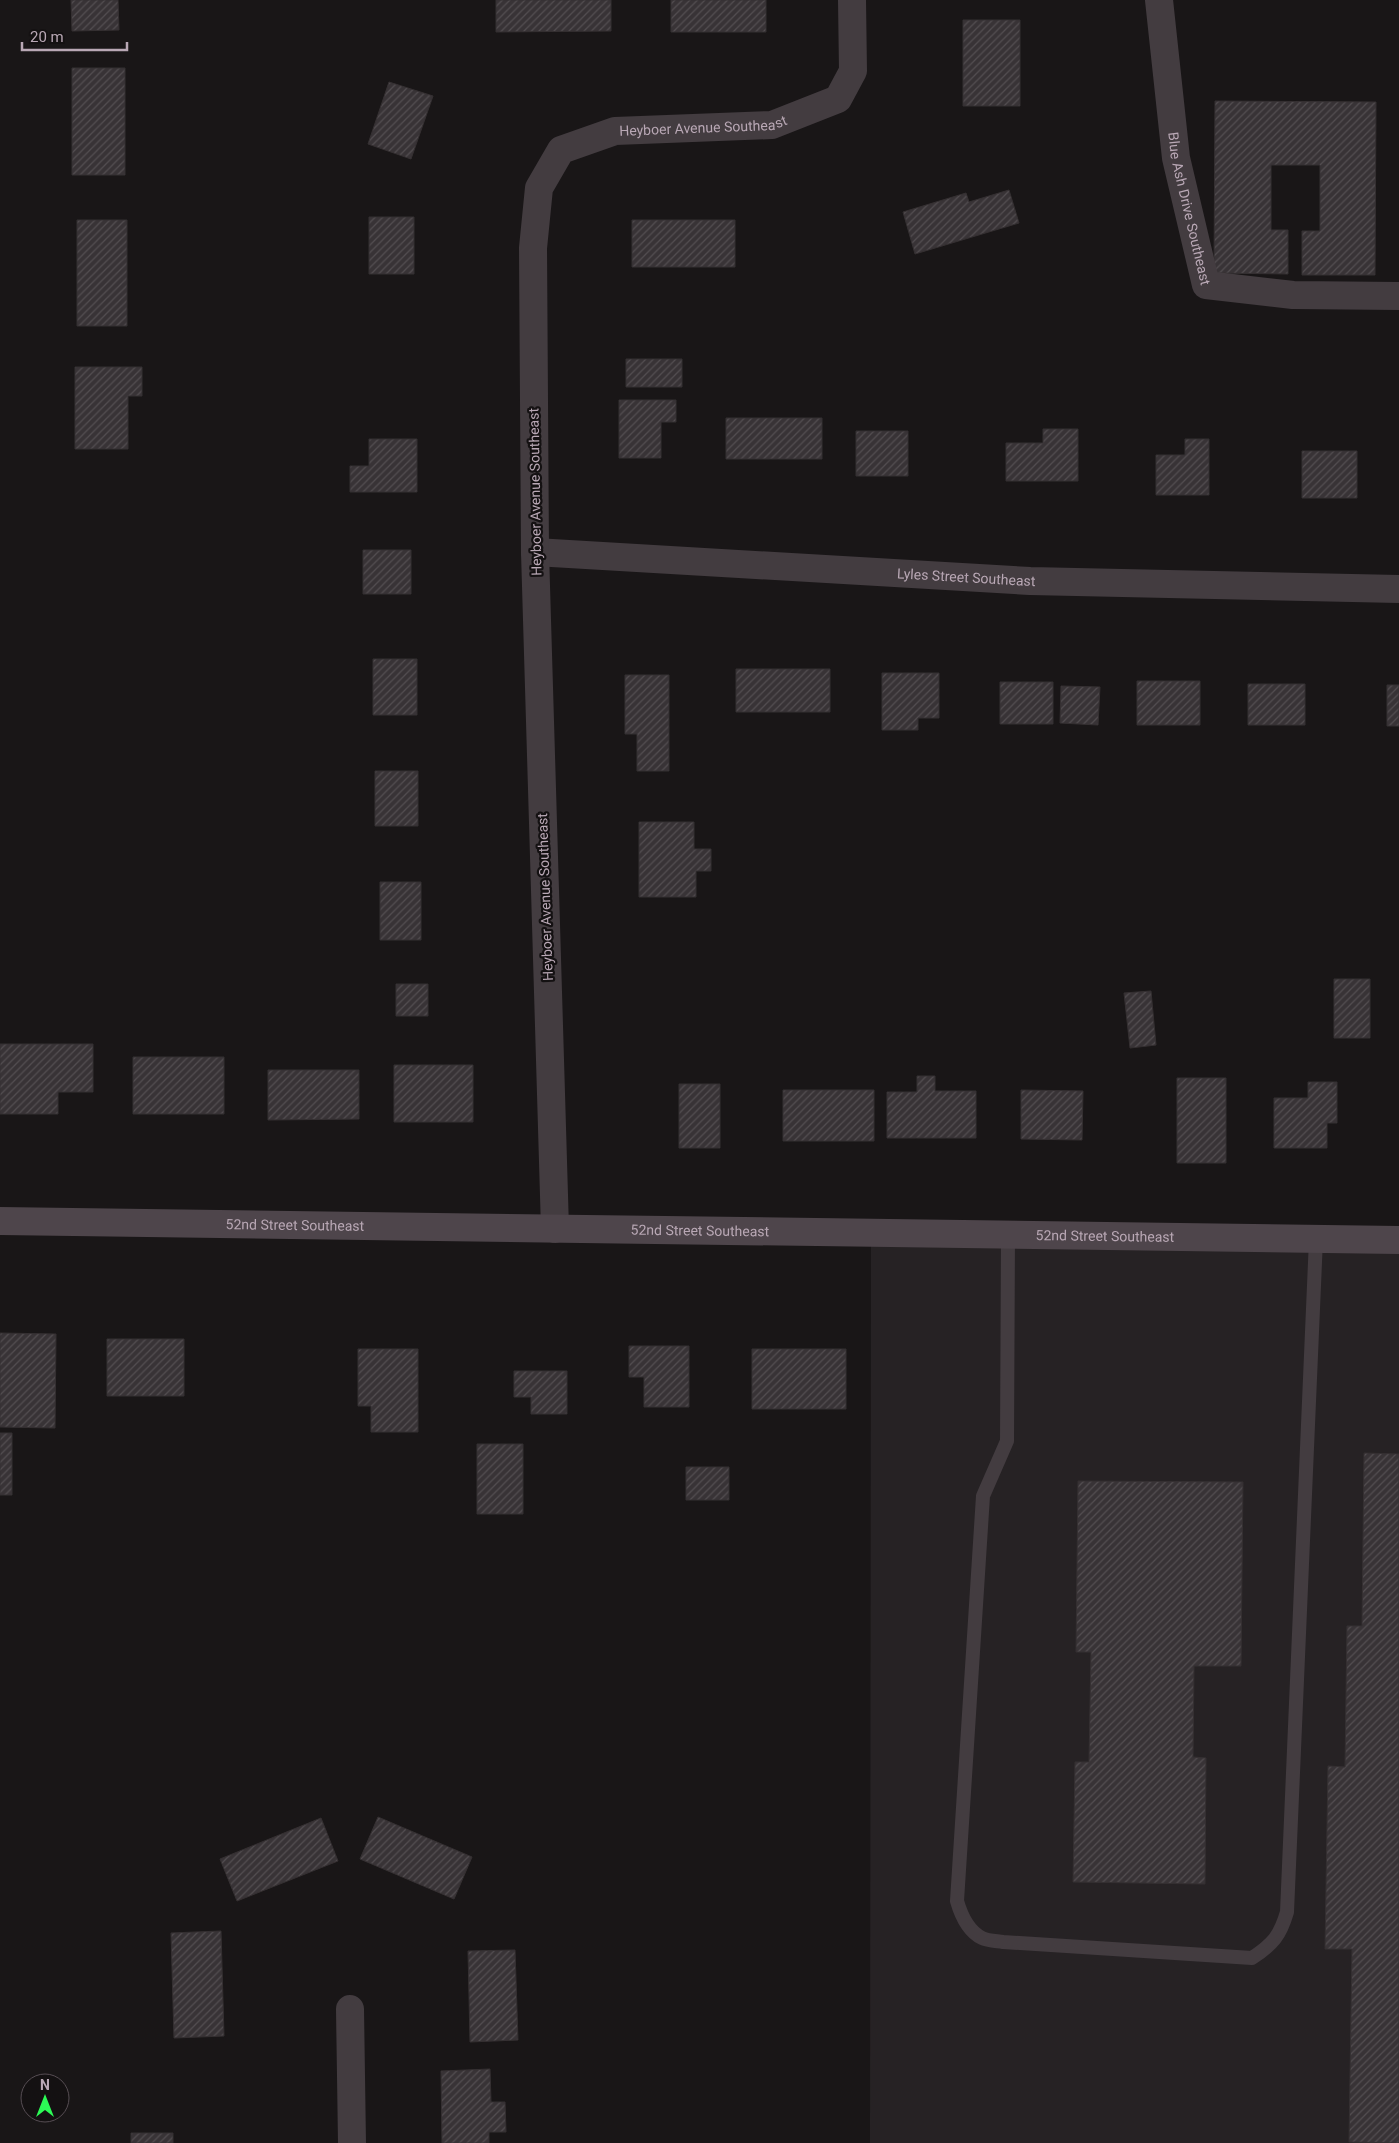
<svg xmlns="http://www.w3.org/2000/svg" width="1399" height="2143" font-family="Roboto,sans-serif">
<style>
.built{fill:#262224}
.building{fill:url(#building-hatch);stroke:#353032}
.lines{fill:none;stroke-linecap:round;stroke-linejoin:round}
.service{stroke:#433c40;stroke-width:14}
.minor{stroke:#433c40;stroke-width:28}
.secondary{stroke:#4e454b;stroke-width:28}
.labels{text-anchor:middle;stroke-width:4.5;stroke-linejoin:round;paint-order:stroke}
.street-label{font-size:14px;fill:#b9a8b5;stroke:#141112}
</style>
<defs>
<pattern id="building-hatch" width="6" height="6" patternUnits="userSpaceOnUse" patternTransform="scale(1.25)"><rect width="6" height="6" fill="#383336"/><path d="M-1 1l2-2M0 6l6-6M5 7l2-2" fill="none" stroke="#534e51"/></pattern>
</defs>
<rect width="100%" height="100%" fill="#191617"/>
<!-- built -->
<path class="built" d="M871,1242L1399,1243V2143H870Z"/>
<!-- building -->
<path class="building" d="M71,0H118L119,30L72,31Z
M496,0H611V31L496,32Z
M671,0H766V32H671Z
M963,20H1020V106H963Z
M72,68H125V175H72Z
M389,82L433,96L411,159L368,144Z
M1215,101L1376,102L1375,275H1302V231H1320V165H1271V230H1288V274L1214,273Z
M1009,190L1019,223L915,254L903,212L966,193L969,202Z
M369,217H414V274H369Z
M77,220H127V326H77Z
M632,220H735V267H632Z
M626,359H682V387H626Z
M75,367H142V396H128V449H75Z
M619,400H676V422H661V458H619Z
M726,418H822V459H726Z
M1043,429H1078V481H1006V443H1043Z
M856,431H908V476H856Z
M369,439H417V492H350V466H369Z
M1185,439H1209V495H1156V455H1185Z
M1302,451H1357V498H1302Z
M363,550H411V594H363Z
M373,659H417V715H373Z
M736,669H830V712H736Z
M882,673H939V718H918V730H882Z
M625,675H669V771H637V734H625Z
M1137,681H1200V725H1137Z
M1000,682H1053V724H1000Z
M1248,684H1305V725H1248Z
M1387,685H1399V726H1387Z
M1061,686L1100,687L1098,725L1060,723Z
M375,771H418V826H375Z
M639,822H694V849H711V871H696V897H639Z
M380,882H421V940H380Z
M1334,979H1370V1038H1334Z
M396,984H428V1016H396Z
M1151,991L1156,1045L1130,1048L1124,993Z
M0,1044H93V1092H58V1114H0Z
M133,1057H224V1114H133Z
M394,1065H473V1122H394Z
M268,1070H359V1119L268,1120Z
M917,1076H935V1091H976V1138H887V1092H917Z
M1177,1078H1226V1163H1177Z
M1308,1082H1337V1123H1327V1148H1274V1098H1308Z
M679,1084H720V1148H679Z
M783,1090H874V1141H783Z
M1021,1090L1083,1091L1082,1140L1021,1139Z
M0,1333L56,1334L55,1428L0,1427Z
M107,1339H184V1396H107Z
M629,1346H689V1407H644V1377H629Z
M358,1349H418V1432H371V1406H358Z
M752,1349H846V1409H752Z
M514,1371H567V1414H531V1397H514Z
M0,1433H12V1495H0Z
M477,1444H523V1514H477Z
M1364,1453L1399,1454V2143L1349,2142L1352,1949H1325L1328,1766L1345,1767L1347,1626H1362Z
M686,1467H729V1500H686Z
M1078,1481L1243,1482L1241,1666H1194L1193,1757L1206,1758L1205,1884L1073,1882L1075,1762H1089L1091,1652H1076Z
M378,1817L472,1857L454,1899L360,1859Z
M321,1818L338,1861L237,1901L220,1859Z
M221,1931L224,2036L174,2038L171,1933Z
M515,1950L518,2040L470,2042L468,1951Z
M490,2069L491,2102H505L506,2132H489V2143H442L441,2071Z
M131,2133H173V2143H131Z"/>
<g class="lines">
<!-- service -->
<path class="service" d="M1008,1234L1007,1441L983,1496L957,1901C961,1915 968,1931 982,1938C988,1941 997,1941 1003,1942L1252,1958C1273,1944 1280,1936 1287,1912L1316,1239"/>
<!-- minor -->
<g class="minor">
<path id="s1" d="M1159,0L1176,158L1206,285L1293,295L1399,296"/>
<path id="s2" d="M535,552L1030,581L1399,589"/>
<path id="s3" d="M555,1229L535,552L533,248L539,188L561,150L615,131L772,125L838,99L853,71L852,0"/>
<path d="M350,2009L352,2143"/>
</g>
<!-- secondary -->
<path class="secondary" id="s4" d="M0,1221L1399,1240"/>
</g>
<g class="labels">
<!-- street labels -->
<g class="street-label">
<text dy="5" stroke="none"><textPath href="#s3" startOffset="1231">Heyboer Avenue Southeast</textPath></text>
<text dy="5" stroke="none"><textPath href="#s1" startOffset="211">Blue Ash Drive Southeast</textPath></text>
<text transform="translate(535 492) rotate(-91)" y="5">Heyboer Avenue Southeast</text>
<text dy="5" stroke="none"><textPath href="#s2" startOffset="432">Lyles Street Southeast</textPath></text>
<text transform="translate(545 897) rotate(-92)" y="5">Heyboer Avenue Southeast</text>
<text dy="5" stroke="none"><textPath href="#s4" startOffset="295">52nd Street Southeast</textPath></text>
<text dy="5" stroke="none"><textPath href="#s4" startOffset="700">52nd Street Southeast</textPath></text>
<text dy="5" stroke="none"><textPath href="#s4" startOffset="1105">52nd Street Southeast</textPath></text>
</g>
</g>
<!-- north arrow -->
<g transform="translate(45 2098)"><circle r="24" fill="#141112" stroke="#564d53"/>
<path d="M0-4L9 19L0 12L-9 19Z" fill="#2cfb56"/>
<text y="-8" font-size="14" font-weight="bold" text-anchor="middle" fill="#b9a8b5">N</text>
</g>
<!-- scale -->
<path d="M22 42v8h105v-8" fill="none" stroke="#b9a8b5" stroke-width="2.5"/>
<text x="30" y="42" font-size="15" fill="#b9a8b5" stroke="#141112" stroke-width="4" paint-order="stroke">20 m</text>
</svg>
